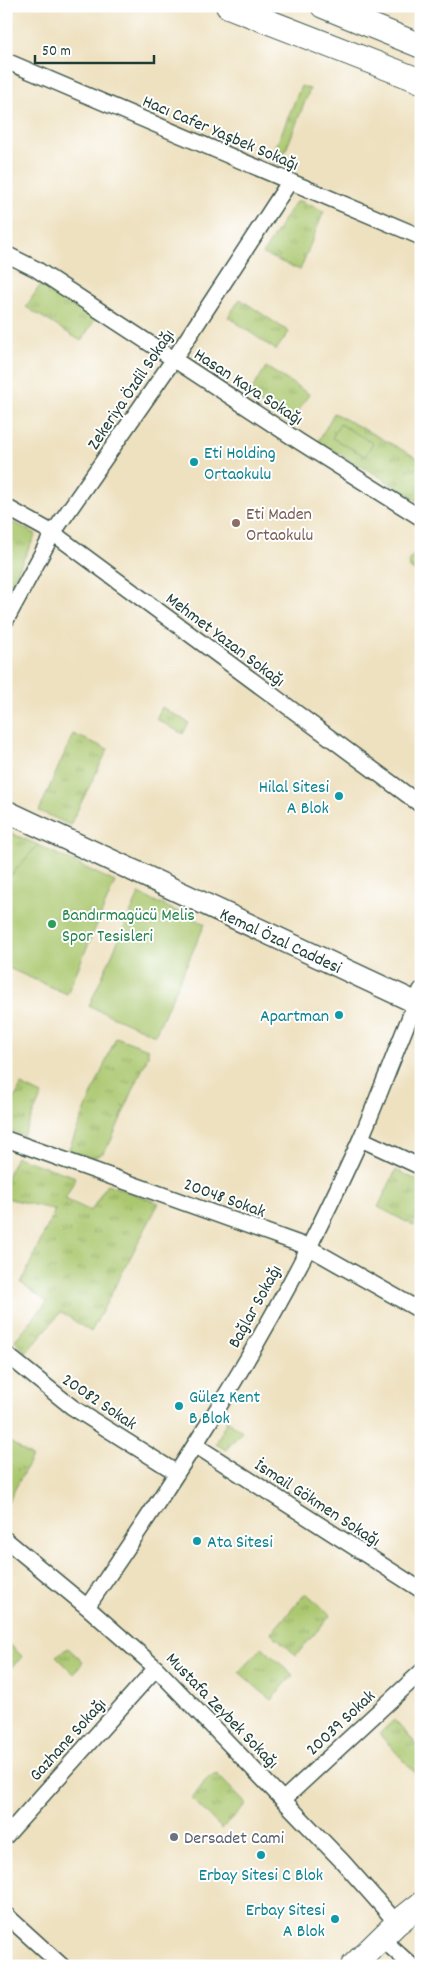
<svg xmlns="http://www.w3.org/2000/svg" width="427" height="1972" font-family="Dekko,sans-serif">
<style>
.grass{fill:url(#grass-tufts);stroke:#658252}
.pitch{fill:#abc86f;stroke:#658252}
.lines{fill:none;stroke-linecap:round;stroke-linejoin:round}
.minor-casing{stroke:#3e5649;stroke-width:18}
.secondary-casing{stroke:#3e5649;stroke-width:24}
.primary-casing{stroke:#3e5649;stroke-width:26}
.trunk-casing{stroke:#3e5649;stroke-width:26}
.minor{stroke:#fff;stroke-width:15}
.secondary{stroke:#fff;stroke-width:21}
.primary{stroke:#fff;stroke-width:24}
.trunk{stroke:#fff;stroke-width:24}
.culture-dot{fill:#0f9aa8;stroke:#fff;stroke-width:2}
.education-dot{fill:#8d6e63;stroke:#fff;stroke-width:2}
.leisure-dot{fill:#2e9e5b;stroke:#fff;stroke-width:2}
.worship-dot{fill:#6b7280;stroke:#fff;stroke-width:2}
.labels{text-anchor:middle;stroke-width:4;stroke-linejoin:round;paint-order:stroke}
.street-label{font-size:18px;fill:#1f3d34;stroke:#fff}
.culture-label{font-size:18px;fill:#0d838f;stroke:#fff;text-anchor:start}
.education-label{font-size:18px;fill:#785e54;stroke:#fff;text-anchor:start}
.leisure-label{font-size:18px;fill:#27864d;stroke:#fff;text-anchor:start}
.worship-label{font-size:18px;fill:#5b616d;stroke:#fff;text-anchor:start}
</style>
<defs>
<pattern id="grass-tufts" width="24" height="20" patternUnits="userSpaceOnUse" patternTransform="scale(1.25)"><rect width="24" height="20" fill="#abc86f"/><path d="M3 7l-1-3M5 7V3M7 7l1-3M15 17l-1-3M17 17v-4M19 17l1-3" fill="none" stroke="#8ba45c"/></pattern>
</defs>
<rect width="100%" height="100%" fill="#fff"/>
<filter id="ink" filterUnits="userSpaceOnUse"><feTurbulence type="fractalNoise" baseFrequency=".02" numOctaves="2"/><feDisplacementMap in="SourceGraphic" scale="10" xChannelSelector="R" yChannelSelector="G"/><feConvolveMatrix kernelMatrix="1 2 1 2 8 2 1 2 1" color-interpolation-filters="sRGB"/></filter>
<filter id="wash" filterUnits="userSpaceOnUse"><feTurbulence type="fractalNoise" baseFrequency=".0096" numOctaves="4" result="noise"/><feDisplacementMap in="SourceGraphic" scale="20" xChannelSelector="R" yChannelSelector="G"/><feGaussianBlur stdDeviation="1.12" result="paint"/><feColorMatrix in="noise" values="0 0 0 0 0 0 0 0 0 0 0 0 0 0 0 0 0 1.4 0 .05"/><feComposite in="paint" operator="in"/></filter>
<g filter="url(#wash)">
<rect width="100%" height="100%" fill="#eee1c0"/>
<!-- grass -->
<path class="grass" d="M301,86L310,89L280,165L270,161Z
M300,201L324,211L300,270L263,254L291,208L296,202Z
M41,284L96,318L81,341L26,307Z
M240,299L289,332L276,350L228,317Z
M266,367L309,394L291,423L248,396Z
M334,413L421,460V503L377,475L318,442Z
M6,519L36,534L6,594Z
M421,545V576L410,568L409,561Z
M162,707L189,723L183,734L156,719Z
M73,734L108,749L70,825L39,811Z
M6,831L38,845L6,881Z
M116,1037L148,1049V1056L110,1143L103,1153L93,1158L68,1151Z
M21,1085L42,1095L23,1136L6,1128V1117Z
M16,1157L76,1177L65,1199L91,1211L107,1184L159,1203L91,1332L61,1312L26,1353L15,1340L47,1302L21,1283L55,1210L6,1198V1179Z
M396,1170L421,1182L414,1226L378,1207Z
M227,1420L242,1431L226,1450L216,1444Z
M6,1439L32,1457L7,1504H6Z
M306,1593L331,1615L296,1655L271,1633Z
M6,1641L23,1657L6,1671Z
M262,1647L293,1675L271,1700L239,1672Z
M68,1648L83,1662L74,1674L56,1656Z
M394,1720L421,1749V1779L379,1734Z
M217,1774L246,1804L222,1829L192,1799L208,1777Z"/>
<!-- pitch -->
<path class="pitch" d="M340,424L373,443L365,456L332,438Z
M38,845L115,882L67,994L6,967V881Z
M139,894L205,924L155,1035L89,1006Z"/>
</g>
<g filter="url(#ink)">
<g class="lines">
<defs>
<path id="minor" d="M6,61L421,237
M6,254L36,269L300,442L421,518
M6,507L53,533L421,805
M6,620L53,533L174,359L290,181
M6,1139L308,1247L421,1311
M361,1139L421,1167
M6,1354L72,1407L177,1473
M195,1445L421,1590
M6,1540L87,1607L156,1668L342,1861L397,1923
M87,1607C167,1491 245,1372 309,1247C327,1211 345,1174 361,1138C382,1089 400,1039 421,990
M284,1799L421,1672
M6,1836L156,1668
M6,1915L62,1966
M381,1938L412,1966"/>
<path id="secondary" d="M6,811L421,1005"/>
<path id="primary" d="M353,1966L397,1923L421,1904"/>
<path id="trunk" d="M228,6L421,81
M323,6L421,46"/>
</defs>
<!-- minor casing -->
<use href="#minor" class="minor-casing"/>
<!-- secondary casing -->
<use href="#secondary" class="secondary-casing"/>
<!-- primary casing -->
<use href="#primary" class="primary-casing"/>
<!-- trunk casing -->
<use href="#trunk" class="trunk-casing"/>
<!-- minor -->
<use href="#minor" class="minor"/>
<!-- secondary -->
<use href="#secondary" class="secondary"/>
<!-- primary -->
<use href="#primary" class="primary"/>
<!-- trunk -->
<use href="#trunk" class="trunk"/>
</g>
</g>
<!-- markers -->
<g class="culture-dot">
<circle cx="194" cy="462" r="5"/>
<circle cx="339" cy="796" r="5"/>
<circle cx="339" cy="1015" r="5"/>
<circle cx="179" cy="1406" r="5"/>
<circle cx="197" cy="1541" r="5"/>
<circle cx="261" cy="1855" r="5"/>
<circle cx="335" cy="1919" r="5"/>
</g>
<circle class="education-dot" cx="236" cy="523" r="5"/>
<circle class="leisure-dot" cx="52" cy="924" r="5"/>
<circle class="worship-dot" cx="174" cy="1837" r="5"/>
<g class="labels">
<!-- street labels -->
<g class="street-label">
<text transform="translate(221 132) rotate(23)" y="6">Hacı Cafer Yaşbek Sokağı</text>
<text transform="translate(249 386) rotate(33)" y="6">Hasan Kaya Sokağı</text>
<text transform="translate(130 389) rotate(-56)" y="6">Zekeriya Özdil Sokağı</text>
<text transform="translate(226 639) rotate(37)" y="6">Mehmet Yazan Sokağı</text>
<text transform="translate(281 940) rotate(25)" y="6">Kemal Özal Caddesi</text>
<text transform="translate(225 1197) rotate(20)" y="6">20048 Sokak</text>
<text transform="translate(254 1306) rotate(-61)" y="6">Bağlar Sokağı</text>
<text transform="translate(100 1401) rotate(34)" y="6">20082 Sokak</text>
<text transform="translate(318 1502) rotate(33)" y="6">İsmail Gökmen Sokağı</text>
<text transform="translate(223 1710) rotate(46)" y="6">Mustafa Zeybek Sokağı</text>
<text transform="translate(340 1722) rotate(-43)" y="6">20039 Sokak</text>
<text transform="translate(67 1739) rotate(-48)" y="6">Gazhane Sokağı</text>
</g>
<!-- culture labels -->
<g class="culture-label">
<text x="204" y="458">Eti Holding<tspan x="204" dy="21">Ortaokulu</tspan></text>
<text x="329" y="792" text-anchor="end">Hilal Sitesi<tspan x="329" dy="21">A Blok</tspan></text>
<text x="329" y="1021" text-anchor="end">Apartman</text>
<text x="189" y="1402">Gülez Kent<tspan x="189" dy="21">B Blok</tspan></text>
<text x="207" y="1547">Ata Sitesi</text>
<text x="261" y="1880" text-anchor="middle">Erbay Sitesi C Blok</text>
<text x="325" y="1915" text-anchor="end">Erbay Sitesi<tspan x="325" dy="21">A Blok</tspan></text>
</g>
<!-- education labels -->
<g class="education-label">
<text x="246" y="519">Eti Maden<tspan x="246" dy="21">Ortaokulu</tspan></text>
</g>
<!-- leisure labels -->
<g class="leisure-label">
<text x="62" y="920">Bandırmagücü Melis<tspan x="62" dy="21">Spor Tesisleri</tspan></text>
</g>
<!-- worship labels -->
<g class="worship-label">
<text x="184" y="1843">Dersadet Cami</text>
</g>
</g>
<!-- margin -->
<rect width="427" height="1972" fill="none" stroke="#fff" stroke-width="25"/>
<!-- scale -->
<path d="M35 55v8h119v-8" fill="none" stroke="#1f3d34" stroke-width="2.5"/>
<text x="42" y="55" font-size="15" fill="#1f3d34" stroke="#ffffff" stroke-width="4" paint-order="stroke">50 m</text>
</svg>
